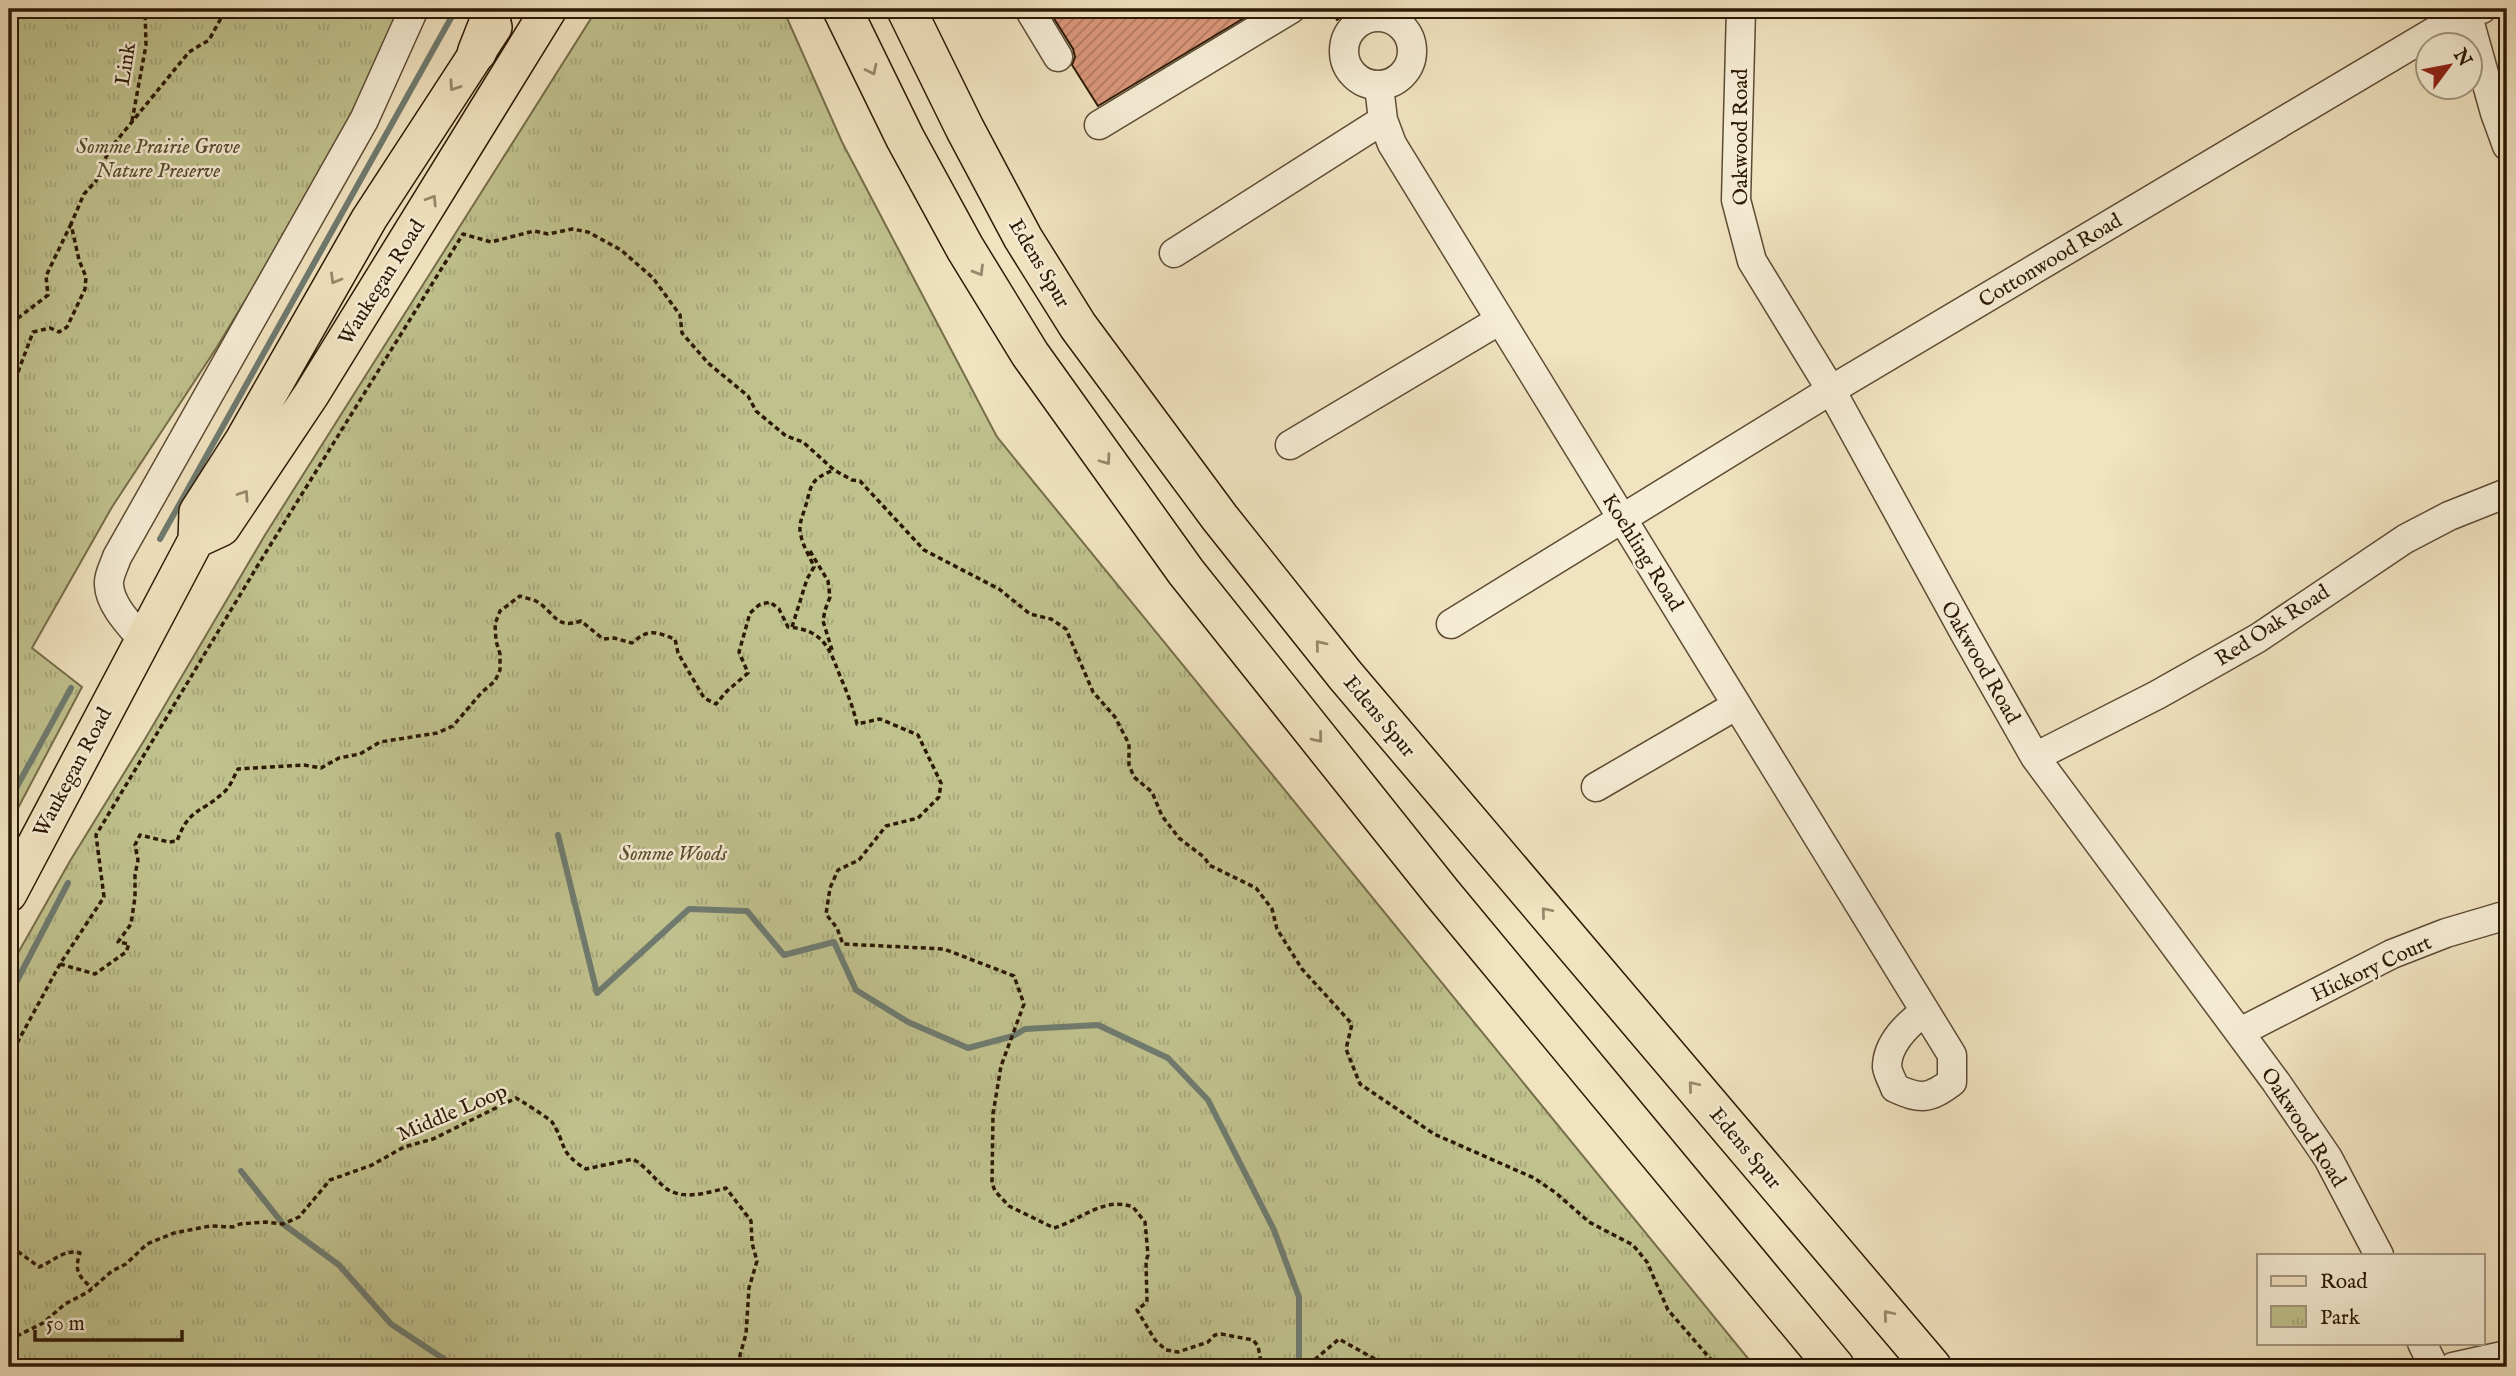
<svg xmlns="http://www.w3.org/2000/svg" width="2516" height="1376" font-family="'IM FELL English',serif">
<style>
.park{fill:url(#park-tufts);stroke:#766e4a;stroke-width:2}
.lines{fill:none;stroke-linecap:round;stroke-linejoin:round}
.stream{stroke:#6f7b70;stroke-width:6}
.building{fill:url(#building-hatch);stroke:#2c1905;stroke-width:2}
.minor-casing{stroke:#5d4c34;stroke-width:31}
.major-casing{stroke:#2c1905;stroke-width:38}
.highway-casing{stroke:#2c1905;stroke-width:41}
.path{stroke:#2c1905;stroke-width:3.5;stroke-dasharray:5 3.5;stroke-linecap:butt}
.minor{stroke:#f6edd6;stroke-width:28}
.major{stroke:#f1e3c0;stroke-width:35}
.highway{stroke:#f1e3c0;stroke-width:38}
.oneway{stroke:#98886c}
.labels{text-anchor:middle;stroke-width:5;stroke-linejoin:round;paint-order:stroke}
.street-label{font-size:21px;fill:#2c1905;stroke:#f6edd6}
.park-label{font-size:21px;font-style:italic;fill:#584c2e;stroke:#f6edd6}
</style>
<defs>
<pattern id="park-tufts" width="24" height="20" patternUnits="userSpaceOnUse" patternTransform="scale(1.75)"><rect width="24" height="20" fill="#c0c28e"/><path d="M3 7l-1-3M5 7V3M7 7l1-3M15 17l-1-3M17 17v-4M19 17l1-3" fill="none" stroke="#a5a679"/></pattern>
<pattern id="building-hatch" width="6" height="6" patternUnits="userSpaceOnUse" patternTransform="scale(1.75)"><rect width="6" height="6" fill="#d9967a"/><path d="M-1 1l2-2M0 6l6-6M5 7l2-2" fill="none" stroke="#b07a62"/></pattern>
</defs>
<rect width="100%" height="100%" fill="#f1e3c0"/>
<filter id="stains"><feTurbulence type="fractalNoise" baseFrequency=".00286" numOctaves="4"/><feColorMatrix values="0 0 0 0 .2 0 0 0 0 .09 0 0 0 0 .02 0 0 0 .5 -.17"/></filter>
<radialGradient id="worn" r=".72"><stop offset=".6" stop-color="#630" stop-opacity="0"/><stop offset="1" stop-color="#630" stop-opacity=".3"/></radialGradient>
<!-- park -->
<path class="park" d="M9,9H401L354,109L301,208L217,347L112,507L32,648L82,687L9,825Z
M597,9H783L842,142L997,437L1755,1367H9V969L70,861L145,739L265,535Z"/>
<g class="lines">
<!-- stream -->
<path class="stream" d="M160,539L456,9
M9,801L71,688
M558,835L597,993L689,909L747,911L784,955L834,942L856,990L908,1022L968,1048L1013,1036L1025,1029L1098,1025L1168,1058L1208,1100L1274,1230L1299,1297V1367
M9,996L68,883
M241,1171L283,1224L339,1265L391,1324L456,1367"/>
</g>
<!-- building -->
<path class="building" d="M1048,9H1259L1098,106L1072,65L1075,57L1073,49Z"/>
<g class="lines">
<defs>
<path id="minor" d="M1029,9L1058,57
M1741,9L1736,200L1752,261L1831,390L1964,632L2035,757L2276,1082L2328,1158L2379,1255
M2466,9L2495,113L2507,146
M1344 51a34 34 0 1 1 68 0a34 34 0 1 1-68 0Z
M1379,86L1383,120L1392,144L1952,1055V1082C1929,1099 1921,1100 1895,1088C1893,1082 1888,1074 1887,1067C1887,1043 1908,1024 1925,1011
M1099,125L1291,9
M1174,253L1383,120
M1290,445L1500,320
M1451,624L1831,390L2467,12L2482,9
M142,639C130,625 110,605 109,585C108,577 114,566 117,557L364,120L414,9
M2035,757L2157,695L2258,638L2405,539L2449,516L2507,493
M1596,787L1737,705
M2240,1032L2392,954L2446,933L2507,915
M2422,1343L2434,1367
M2453,1367L2507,1355"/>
<path id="major" d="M196,540L222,528L311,395L549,9
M9,894L196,540L197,512L243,440L369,219L494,27"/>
<path id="highway" d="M842,9L905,138L965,248L1030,354L1186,572L1442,893L1835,1367
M906,9L965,129L1023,238L1078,326L1220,518L1345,675L1932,1367
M477,52L494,9"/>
</defs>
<!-- minor casing -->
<use href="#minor" class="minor-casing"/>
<!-- major casing -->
<use href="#major" class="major-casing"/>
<!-- highway casing -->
<use href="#highway" class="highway-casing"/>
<!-- path -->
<path class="path" d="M1331,9L1348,36
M132,121L146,45L145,9
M9,342L13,337L18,318L48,295L46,276L71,224
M9,396L33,332L50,328L59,332L67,327L85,289L86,277L79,260L71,224L84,194L96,181L109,150L189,52L209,40L226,9
M810,551L828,581L830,597L825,610L823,621L832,650
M792,627L807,579L814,567C810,557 803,546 801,536C798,525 802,518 805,508C812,486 808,480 834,470
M60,964L95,974L126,952L129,944L118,942L131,924L135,897V875L138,860L135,845L140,835L169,842L177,841C189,808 200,814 223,793C230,788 234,776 238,769L304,765L321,768L339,758L360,754L380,742L437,733L453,726L482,692L495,681L500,670V654L496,641L495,624L500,611L520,596C525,598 532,599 536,601C555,612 555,630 581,621L603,639L614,638L632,643C649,628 655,632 675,639L678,653L704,698L716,704L727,691L748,673L739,652L750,613L759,605L770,602L779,609L788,627C823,630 829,647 840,676C847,692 853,707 857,724L880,719L918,735L941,783L939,797L918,818L886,826L859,860L838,870L830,888L826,914L837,928L843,944L944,949L1014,976L1024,1004L1001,1066L993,1114L992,1183L995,1191L1009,1206L1054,1228C1081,1220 1104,1196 1133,1207L1145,1222L1148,1255L1146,1261L1147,1302L1137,1310L1155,1340L1166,1350L1178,1352L1208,1342L1215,1335L1221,1334L1253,1340L1258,1346L1262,1367
M9,1058L60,964L104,897L96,835L258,565L463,234L491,242L534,231L548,234L572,229L588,232L621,250L653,278L680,315L682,333L708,363L748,396L756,411L786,436L803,442L834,470L852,480L860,481L924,550L999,589L1030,614L1051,619L1066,629L1093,692L1115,717L1129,744V765L1134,777L1152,792L1162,816L1179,838L1205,858L1209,865L1256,888L1272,909L1277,929L1302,969L1352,1024L1346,1049L1360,1084L1434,1134L1534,1178L1556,1193L1589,1222L1633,1245L1647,1262L1668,1310L1714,1363L1715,1367
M9,1237L16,1250L39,1267C53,1262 65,1248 80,1253C74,1270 78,1276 92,1288
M9,1340L43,1323L65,1304L88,1292L112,1271L126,1264L147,1244L174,1233L210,1226L233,1227L240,1224L265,1222L283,1224L299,1217L330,1180L372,1165L404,1147L433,1139L516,1098C520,1100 550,1119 552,1122C567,1145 558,1152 586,1169L633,1159C645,1166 652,1176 662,1185C679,1202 706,1193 726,1188L751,1221L752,1243L757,1261L749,1288L746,1334L740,1355L741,1367
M1282,1367L1312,1362L1339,1339L1389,1367"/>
<!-- minor -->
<use href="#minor" class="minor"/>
<!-- major -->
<use href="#major" class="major"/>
<!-- highway -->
<use href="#highway" class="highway"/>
</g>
<!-- one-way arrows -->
<defs><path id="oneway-chevron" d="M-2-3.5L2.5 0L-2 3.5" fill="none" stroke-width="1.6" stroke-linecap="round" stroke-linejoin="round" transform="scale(1.75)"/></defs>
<g class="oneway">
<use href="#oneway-chevron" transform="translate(872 70) rotate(64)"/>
<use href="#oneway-chevron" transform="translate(454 86) rotate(124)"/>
<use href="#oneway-chevron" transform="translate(432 200) rotate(-58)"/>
<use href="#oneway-chevron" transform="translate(979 271) rotate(59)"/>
<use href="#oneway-chevron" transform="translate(335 279) rotate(120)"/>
<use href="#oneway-chevron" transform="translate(1106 460) rotate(54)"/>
<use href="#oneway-chevron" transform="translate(244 495) rotate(-56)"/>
<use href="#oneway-chevron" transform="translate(1320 645) rotate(-129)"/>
<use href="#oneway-chevron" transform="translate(1318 738) rotate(51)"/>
<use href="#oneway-chevron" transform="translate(1546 912) rotate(-130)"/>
<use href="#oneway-chevron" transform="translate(1693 1086) rotate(-130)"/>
<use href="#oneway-chevron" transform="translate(1888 1315) rotate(-130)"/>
</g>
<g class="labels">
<!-- street labels -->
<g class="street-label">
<text transform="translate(125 64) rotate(-81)" y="7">Link</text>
<text transform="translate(1740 137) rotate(-90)" y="7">Oakwood Road</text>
<text transform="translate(2050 260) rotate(-31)" y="7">Cottonwood Road</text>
<text transform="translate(1040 263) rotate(59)" y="7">Edens Spur</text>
<text transform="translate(381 282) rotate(-58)" y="7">Waukegan Road</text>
<text transform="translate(1643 552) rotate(58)" y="7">Koehling Road</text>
<text transform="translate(2272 625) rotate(-33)" y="7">Red Oak Road</text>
<text transform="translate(1981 662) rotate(60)" y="7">Oakwood Road</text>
<text transform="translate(1380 716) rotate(50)" y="7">Edens Spur</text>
<text transform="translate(72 772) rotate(-62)" y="7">Waukegan Road</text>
<text transform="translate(2371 968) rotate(-25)" y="7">Hickory Court</text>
<text transform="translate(452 1112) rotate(-23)" y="7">Middle Loop</text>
<text transform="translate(2304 1127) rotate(57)" y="7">Oakwood Road</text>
<text transform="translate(1746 1148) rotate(50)" y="7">Edens Spur</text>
</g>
<!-- park labels -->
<g class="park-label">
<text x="158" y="153">Somme Prairie Grove<tspan x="158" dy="24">Nature Preserve</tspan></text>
<text x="673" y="860">Somme Woods</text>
</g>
</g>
<!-- margin -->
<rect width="2516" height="1376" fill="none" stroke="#f1e3c0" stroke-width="35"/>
<rect x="10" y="10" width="2495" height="1355" fill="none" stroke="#2c1905" stroke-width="3.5"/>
<rect x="18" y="18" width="2481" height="1341" fill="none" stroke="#2c1905" stroke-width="2"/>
<!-- legend -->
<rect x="2257" y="1254" width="228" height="91" fill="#f6edd6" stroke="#a59882" stroke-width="2"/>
<rect x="2271" y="1276" width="35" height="10" fill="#f1e3c0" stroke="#a59882" stroke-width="2"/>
<text x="2320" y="1288" font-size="21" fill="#2c1905">Road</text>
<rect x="2271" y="1306" width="35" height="21" fill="url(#park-tufts)" stroke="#a59882" stroke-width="2"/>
<text x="2320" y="1324" font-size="21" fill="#2c1905">Park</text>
<!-- north arrow -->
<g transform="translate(2449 66) rotate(58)"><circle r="33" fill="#f6edd6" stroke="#a59882" stroke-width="2"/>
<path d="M0-5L12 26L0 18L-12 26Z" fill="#8f2418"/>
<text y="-10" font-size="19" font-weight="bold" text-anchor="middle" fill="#2c1905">N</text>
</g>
<!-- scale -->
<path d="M35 1330v10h147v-10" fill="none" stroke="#2c1905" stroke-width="3.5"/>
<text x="46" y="1330" font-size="21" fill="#2c1905" stroke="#f6edd6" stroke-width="5" paint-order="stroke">50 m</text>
<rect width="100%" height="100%" filter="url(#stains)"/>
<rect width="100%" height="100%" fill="url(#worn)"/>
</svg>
